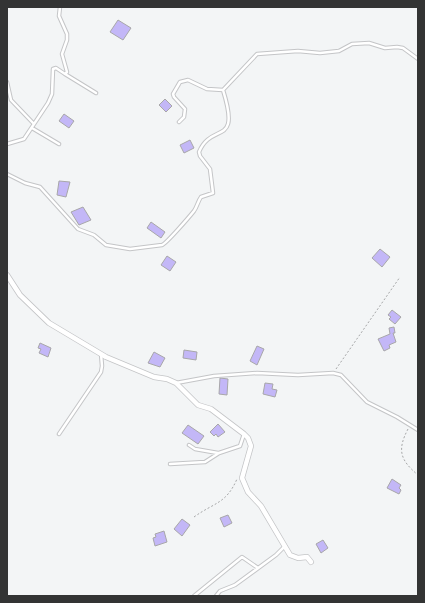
<svg xmlns="http://www.w3.org/2000/svg" width="425" height="603" font-family="'Zilla Slab',serif">
<style>
.building{fill:#c3b7f7;stroke:#a8a7a9}
.lines{fill:none;stroke-linecap:round;stroke-linejoin:round}
.lane-casing{stroke:#c4c5c7;stroke-width:4.5}
.street-casing{stroke:#c4c5c7;stroke-width:6}
.path{stroke:#a6a7a8;stroke-width:1;stroke-dasharray:2 2;stroke-linecap:butt}
.lane{stroke:#fff;stroke-width:2.5}
.street{stroke:#fff;stroke-width:4.5}
</style>
<rect width="100%" height="100%" fill="#f3f5f6"/>
<!-- building -->
<path class="building" d="M118,20L131,28L123,40L110,32Z
M165,99L172,106L166,112L159,105Z
M64,114L74,121L69,128L59,121Z
M190,140L194,148L184,153L180,145Z
M59,181L70,182L66,197L57,195Z
M83,207L91,220L79,225L71,212Z
M151,222L165,232L161,238L147,228Z
M380,249L390,257L382,267L372,258Z
M167,256L176,262L170,271L161,265Z
M392,310L401,317L395,324L389,319L391,317L388,315Z
M394,327L395,333H393L396,342L389,345L390,348L384,351L378,339L390,334L389,328Z
M40,343L51,348L48,357L39,353L41,349L38,348Z
M257,346L264,349L257,365L250,361Z
M184,350L197,352L196,360L183,358Z
M154,352L165,358L160,367L148,363Z
M220,378L228,379L227,395L219,394Z
M265,383L273,384L272,389L277,390L275,397L263,394Z
M218,424L225,432L218,437L216,434L214,436L210,432Z
M188,425L204,436L198,444L182,433Z
M392,479L401,485L399,488L401,490L399,494L387,488Z
M228,515L232,523L224,527L220,518Z
M182,519L190,525L182,536L174,529Z
M164,531L167,542L155,546L153,538L156,537L155,534Z
M323,540L328,548L321,553L316,544Z"/>
<g class="lines">
<defs>
<path id="lane" d="M65,74L96,93
M7,82L11,100L34,124
M179,122L184,117L185,109L174,97L173,94L180,82L188,80L207,89L223,90
M32,128L59,144
M7,144L24,139L48,103L52,94L53,69L56,68L65,74L67,72L62,54L67,40V34L59,16L60,7
M7,174L25,183L40,187L78,229L94,235L106,245L130,249L162,245C166,244 190,216 194,211C197,207 198,201 201,197L213,193L210,169L200,156L199,152C212,121 241,148 223,90L257,54L298,51L320,53L339,51L352,44L369,43L385,48L397,47L403,48L418,59
M176,383L214,376L257,373L298,375L333,373L341,375L367,402L397,417L418,430
M59,434L101,372L102,366L101,354
M189,445L195,449L218,453
M170,464L205,462L219,453L240,446L244,434
M194,596L242,557L258,568
M216,596L220,591L235,585L276,555L285,546"/>
<path id="street" d="M7,275L20,295L49,323L106,357L154,377L167,379L176,383L198,405L211,409L244,434L248,438L251,446L242,478L248,492L261,506L290,555L298,558L307,557L311,562"/>
</defs>
<!-- lane casing -->
<use href="#lane" class="lane-casing"/>
<!-- street casing -->
<use href="#street" class="street-casing"/>
<!-- path -->
<path class="path" d="M336,369L400,277
M408,429C397,450 400,460 418,475
M194,517C215,502 226,504 237,479"/>
<!-- lane -->
<use href="#lane" class="lane"/>
<!-- street -->
<use href="#street" class="street"/>
</g>
<!-- border -->
<rect width="425" height="603" fill="none" stroke="#333434" stroke-width="16"/>
</svg>
